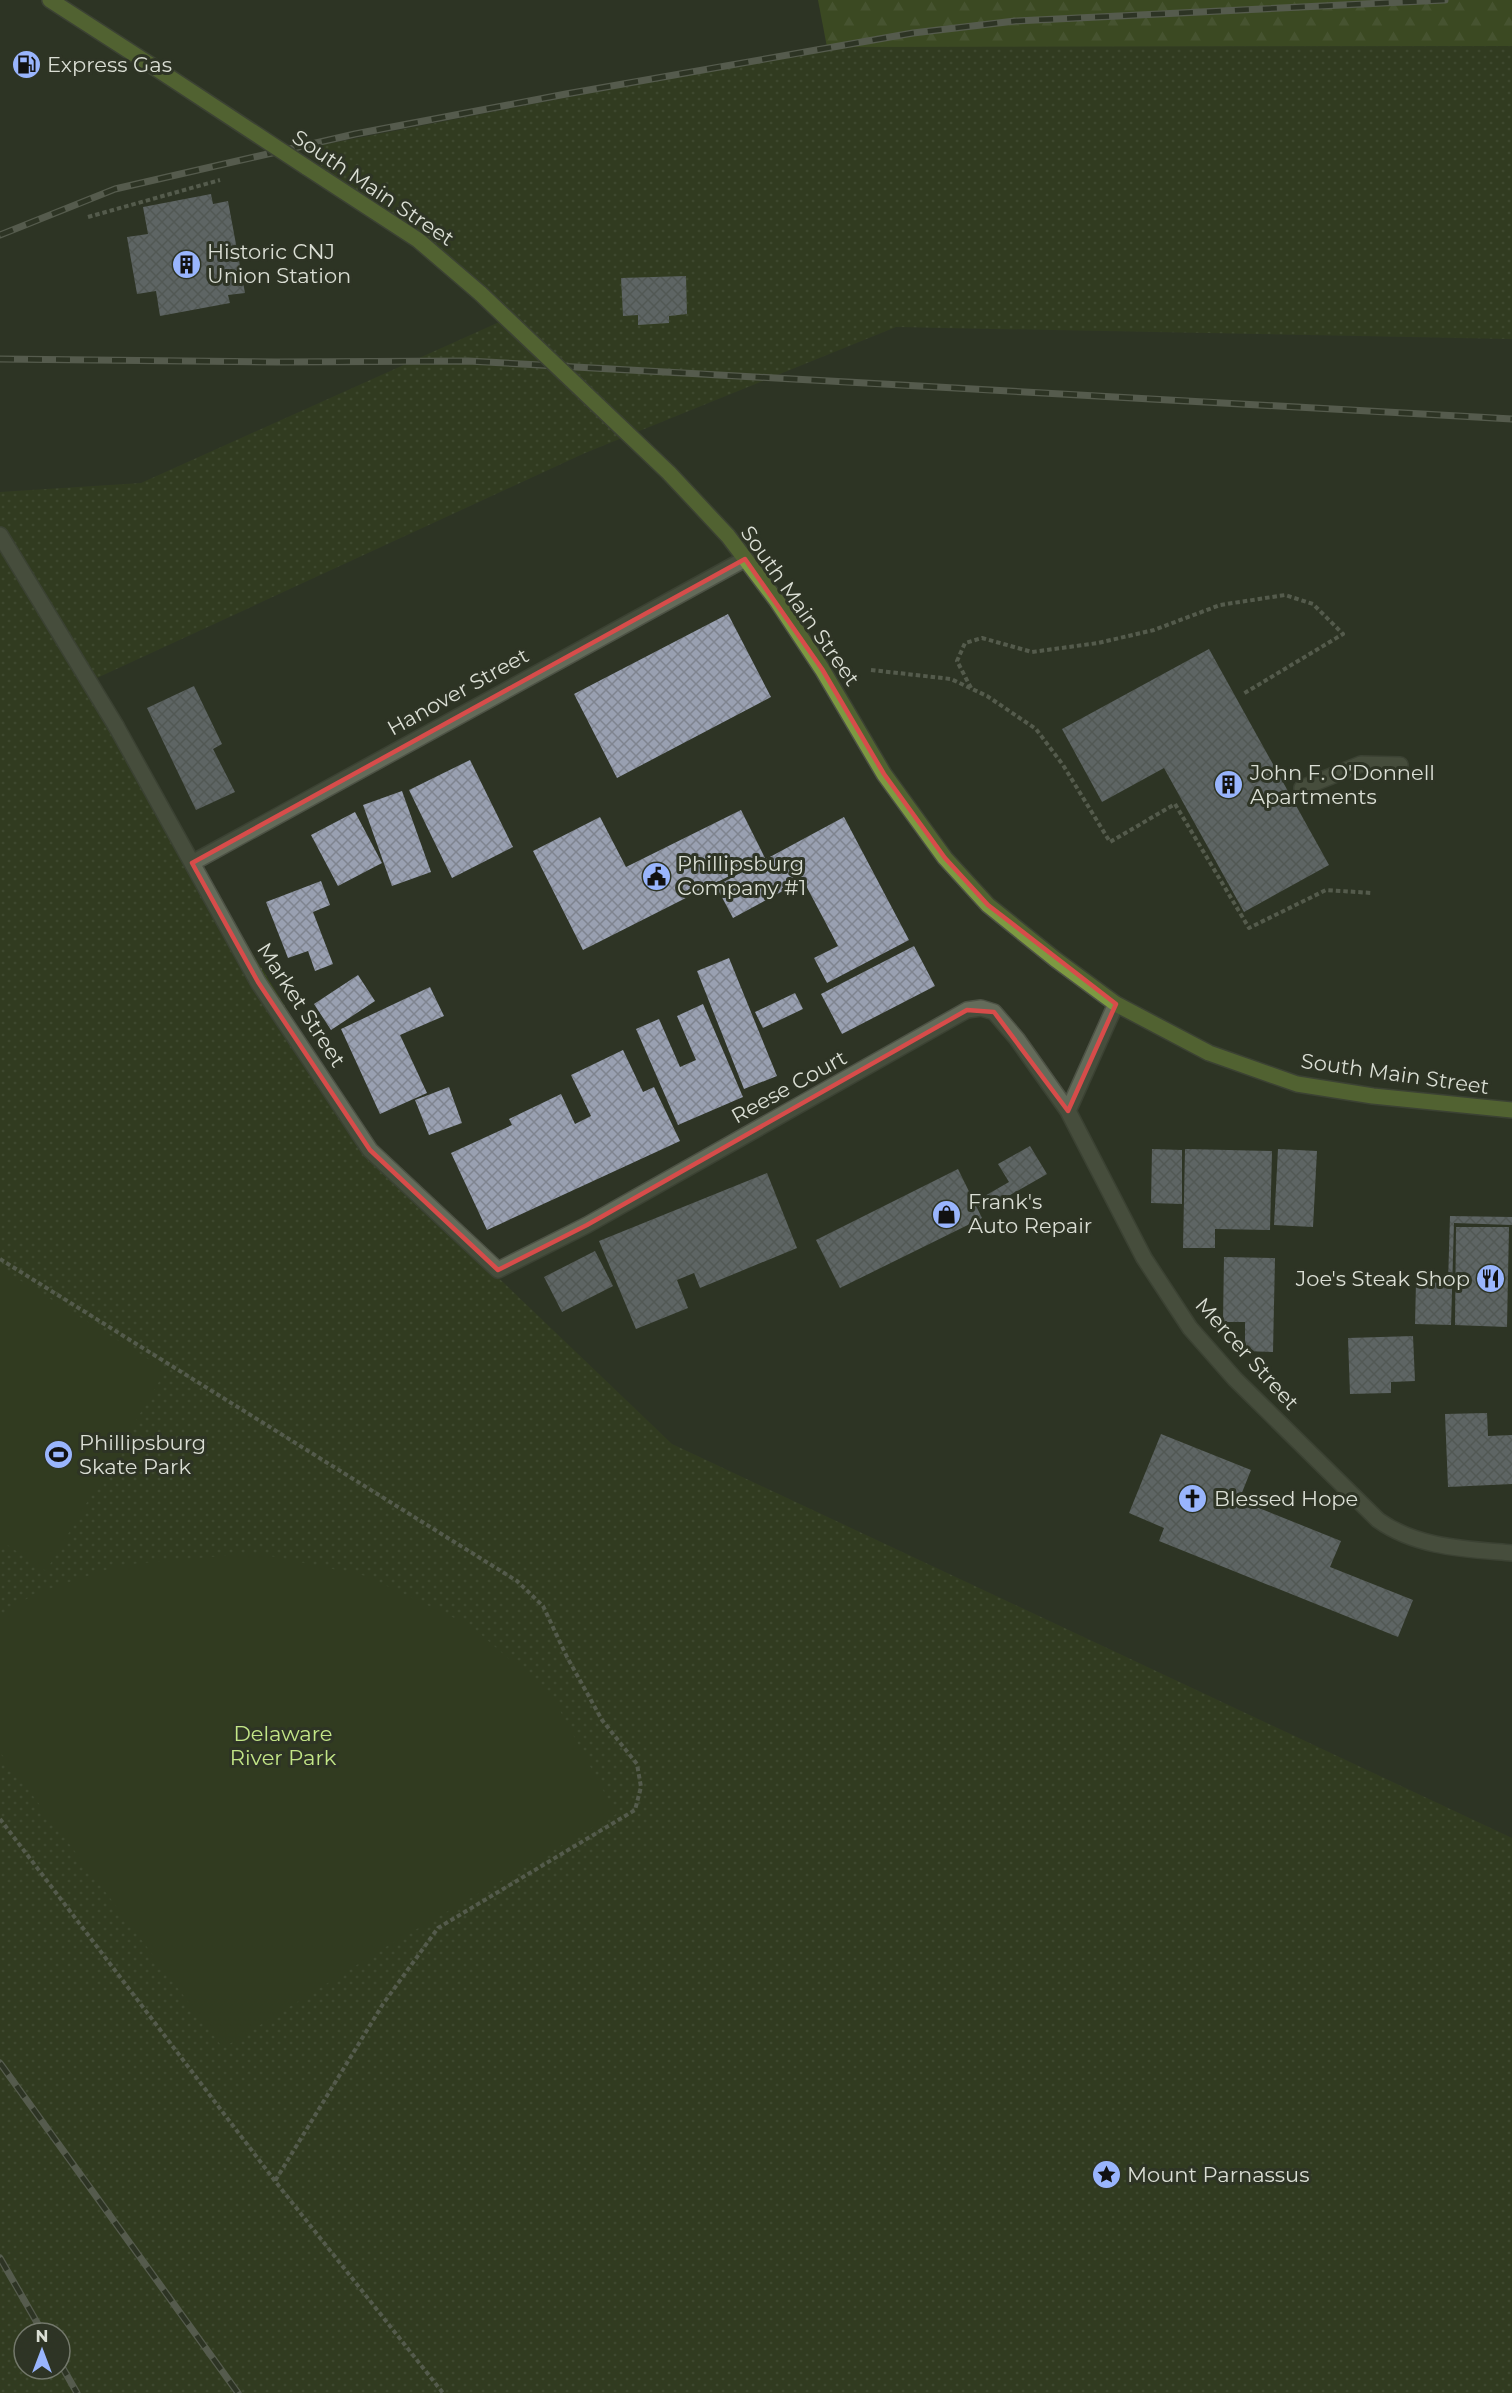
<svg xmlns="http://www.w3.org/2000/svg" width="1512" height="2393" font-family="Montserrat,sans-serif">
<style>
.grass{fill:url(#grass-dots);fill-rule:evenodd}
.forest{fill:url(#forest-firs)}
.pitch{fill:#36441c}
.building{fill:url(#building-cross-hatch)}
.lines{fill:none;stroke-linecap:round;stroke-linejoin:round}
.service-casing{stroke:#4d5245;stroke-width:18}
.minor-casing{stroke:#4d5245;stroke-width:18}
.primary-casing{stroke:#4d5245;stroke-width:18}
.path{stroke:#84897d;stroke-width:4;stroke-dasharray:4.5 3;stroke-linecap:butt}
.service{stroke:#646b5a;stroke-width:15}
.minor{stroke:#646b5a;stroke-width:15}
.primary{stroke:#7d9942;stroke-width:15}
.rail-casing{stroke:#858a7e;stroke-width:7}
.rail{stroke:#2e3425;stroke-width:4.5;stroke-dasharray:14;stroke-linecap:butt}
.primary-bridge-casing{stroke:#4d5245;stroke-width:18;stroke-linecap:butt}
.primary-bridge{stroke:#7d9942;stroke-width:15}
.marked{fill:none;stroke:#d74c4a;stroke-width:4.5;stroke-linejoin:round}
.labels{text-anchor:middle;stroke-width:6;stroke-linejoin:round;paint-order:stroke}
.poi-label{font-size:21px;fill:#daded4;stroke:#2e3425;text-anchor:start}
.street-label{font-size:21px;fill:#daded4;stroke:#2e3425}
.park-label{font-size:21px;fill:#c3e687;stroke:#2e3425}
</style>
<defs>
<pattern id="grass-dots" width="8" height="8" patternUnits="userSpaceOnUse" patternTransform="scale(1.5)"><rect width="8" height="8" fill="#36441c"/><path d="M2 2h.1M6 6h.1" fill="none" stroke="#525f3c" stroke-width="1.8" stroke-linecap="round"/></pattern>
<pattern id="forest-firs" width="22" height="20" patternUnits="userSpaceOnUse" patternTransform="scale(1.5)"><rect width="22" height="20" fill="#4c631f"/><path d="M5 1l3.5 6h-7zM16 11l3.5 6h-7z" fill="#65793f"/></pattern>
<pattern id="building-cross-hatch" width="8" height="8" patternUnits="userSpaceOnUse" patternTransform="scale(1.5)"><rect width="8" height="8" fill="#99a0b1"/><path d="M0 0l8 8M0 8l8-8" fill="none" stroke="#7f848f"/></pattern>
</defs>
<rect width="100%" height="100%" fill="#2e3425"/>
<!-- grass -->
<path class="grass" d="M1512,46V339L896,327L585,453L86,683L386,1170L672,1444L1512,1838V2393H0V492L141,483L506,319L301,149L827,47ZM24,2333H60V2369H24Z"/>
<!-- forest -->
<path class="forest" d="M818,0H1512V46L827,47Z"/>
<!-- pitch -->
<path class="pitch" d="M0,1268L166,1370L46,1571L0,1540Z
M256,1553L366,1576L471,1626L552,1696L616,1814L389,1945L223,2048L0,1752V1617L34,1594L121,1565Z"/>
<!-- building -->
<path class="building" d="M211,194L213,204L228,201L245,293L228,295L230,303L160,316L156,291L137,294L127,237L148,234L143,207Z
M686,276L687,314L669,316V323L638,325V315L623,316L621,278Z
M728,614L771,697L617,778L574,694Z
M1209,649L1329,865L1244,912L1164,768L1102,802L1062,729Z
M194,686L222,744L213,749L235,792L196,810L147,708Z
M470,760L513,847L452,878L409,790Z
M402,791L431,872L392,886L363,805Z
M741,810L765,858L583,950L533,851L600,817L626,867Z
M355,812L382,863L338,886L311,835Z
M844,817L909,940L827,983L814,958L838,946L803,880L733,918L716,886Z
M321,881L330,905L313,912L333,964L315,971L308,951L288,958L266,902Z
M914,946L935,986L842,1034L821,994Z
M729,958L777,1076L744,1089L697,971Z
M358,975L375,1001L331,1030L314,1004Z
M430,987L444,1016L400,1035L427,1093L380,1114L341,1029Z
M795,993L803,1009L763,1028L755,1012Z
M703,1004L743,1097L678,1125L636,1029L659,1019L680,1067L696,1060L677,1016Z
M623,1050L643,1092L654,1087L680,1141L487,1230L451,1153L512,1125L509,1119L561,1094L575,1124L591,1116L571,1075Z
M449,1087L462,1123L429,1135L415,1100Z
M1030,1146L1047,1174L982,1211L976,1201L1009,1182L998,1164Z
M1152,1149L1182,1150V1204L1151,1203Z
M1185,1149L1272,1151L1270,1230L1215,1229V1248H1183Z
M1278,1149L1317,1151L1313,1227L1274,1225Z
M958,1169L982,1218L840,1288L816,1240Z
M767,1173L797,1248L700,1288L694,1273L677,1280L688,1308L636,1329L599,1241Z
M1450,1216L1512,1217V1225L1454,1223L1451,1325L1415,1324L1416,1282L1448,1283Z
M1456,1227H1509L1507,1327L1455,1325Z
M595,1251L613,1286L562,1312L544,1277Z
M1224,1257L1275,1258L1273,1352L1245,1351V1322H1223Z
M1413,1336L1415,1381L1391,1382V1393L1350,1394L1348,1338Z
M1487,1413L1488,1436L1512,1435V1484L1448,1487L1445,1414Z
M1161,1434L1251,1470L1239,1500L1341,1541L1330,1567L1413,1600L1398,1637L1159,1541L1164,1528L1129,1513Z"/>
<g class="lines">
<defs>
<path id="service" d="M0,535L116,726
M1302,788L1361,764L1400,765"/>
<path id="minor" d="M116,726L258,982L370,1150L498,1270L587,1225L967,1010L981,1008L994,1012L1017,1039L1068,1111L1144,1258L1190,1328L1235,1379L1378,1520C1417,1548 1466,1549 1512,1553
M192,863L745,559
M1068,1111L1116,1004"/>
<path id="primary" d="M50,0L157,69
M306,167L418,240L481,294
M669,473L728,536L777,601L822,669L884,774L945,858L988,905L1055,959L1116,1004L1209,1053L1297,1084L1373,1096L1512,1110"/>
</defs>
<!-- service casing -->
<use href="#service" class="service-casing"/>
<!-- minor casing -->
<use href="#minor" class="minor-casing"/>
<!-- primary casing -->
<use href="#primary" class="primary-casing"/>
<!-- path -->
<path class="path" d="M88,217L220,180
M871,670L951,679L987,696L1036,729L1063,765L1110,842L1175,804L1249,928L1326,890L1372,893
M971,688L957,661L965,643L982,638L1032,652L1098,643L1154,630L1220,605L1285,595L1313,604L1343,634L1243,694
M0,1259L517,1581L543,1606L567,1657L602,1720L637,1764L641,1787L635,1810L438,1928L383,2004L275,2181
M0,1819L275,2181L443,2393"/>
<!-- service -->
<use href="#service" class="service"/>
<!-- minor -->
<use href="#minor" class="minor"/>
<!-- primary -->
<use href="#primary" class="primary"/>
<defs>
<path id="rail" d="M0,235L115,189L355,134L566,94L913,33L1015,21L1445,0
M0,359L277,362L468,361L1512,419
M0,2063L238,2393
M0,2258L43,2333
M60,2363L77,2393"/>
</defs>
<!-- rail casing -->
<use href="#rail" class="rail-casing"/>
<!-- rail -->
<use href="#rail" class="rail"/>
<defs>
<path id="primary-bridge" d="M157,69L306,167
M481,294L669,473"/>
</defs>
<!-- primary-bridge casing -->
<use href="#primary-bridge" class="primary-bridge-casing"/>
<!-- primary-bridge -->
<use href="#primary-bridge" class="primary-bridge"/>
</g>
<!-- marked area -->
<path d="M0 0H1512V2393H0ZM745,559L822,669L884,774L945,858L988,905L1116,1004L1068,1111L994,1012L967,1010L587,1225L498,1270L370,1150L258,982L192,863Z" fill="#2e3425" fill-opacity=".55" fill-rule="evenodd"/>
<path class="marked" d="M745,559L822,669L884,774L945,858L988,905L1116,1004L1068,1111L994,1012L967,1010L587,1225L498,1270L370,1150L258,982L192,863Z"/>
<!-- icons -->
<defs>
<symbol id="fuel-disc" viewBox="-11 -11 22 22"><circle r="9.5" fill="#99b5fd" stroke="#2e3425"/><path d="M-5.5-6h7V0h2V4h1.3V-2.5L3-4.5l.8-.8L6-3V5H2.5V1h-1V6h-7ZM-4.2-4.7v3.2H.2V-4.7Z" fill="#111"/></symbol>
<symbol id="building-disc" viewBox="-11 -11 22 22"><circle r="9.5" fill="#99b5fd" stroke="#2e3425"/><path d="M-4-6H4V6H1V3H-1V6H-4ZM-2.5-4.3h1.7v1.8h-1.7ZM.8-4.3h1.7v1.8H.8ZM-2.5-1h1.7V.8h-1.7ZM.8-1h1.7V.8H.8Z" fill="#111"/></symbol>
<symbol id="civic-disc" viewBox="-11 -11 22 22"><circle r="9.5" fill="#99b5fd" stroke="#2e3425"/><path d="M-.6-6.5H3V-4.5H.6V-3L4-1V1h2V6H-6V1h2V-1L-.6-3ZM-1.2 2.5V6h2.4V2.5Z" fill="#111"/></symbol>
<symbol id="shop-disc" viewBox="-11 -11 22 22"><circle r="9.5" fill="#99b5fd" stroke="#2e3425"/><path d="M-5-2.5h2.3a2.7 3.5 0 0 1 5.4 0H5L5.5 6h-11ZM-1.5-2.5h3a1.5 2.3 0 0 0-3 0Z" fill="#111"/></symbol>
<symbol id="restaurant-disc" viewBox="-11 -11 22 22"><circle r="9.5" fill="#99b5fd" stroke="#2e3425"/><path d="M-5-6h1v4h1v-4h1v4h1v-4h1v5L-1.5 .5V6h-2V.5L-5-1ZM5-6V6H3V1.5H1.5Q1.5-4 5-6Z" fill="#111"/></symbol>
<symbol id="stadium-disc" viewBox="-11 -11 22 22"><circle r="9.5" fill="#99b5fd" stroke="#2e3425"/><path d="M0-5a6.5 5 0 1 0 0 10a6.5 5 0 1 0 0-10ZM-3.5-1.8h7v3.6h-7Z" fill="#111"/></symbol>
<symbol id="church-disc" viewBox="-11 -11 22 22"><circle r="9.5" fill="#99b5fd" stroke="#2e3425"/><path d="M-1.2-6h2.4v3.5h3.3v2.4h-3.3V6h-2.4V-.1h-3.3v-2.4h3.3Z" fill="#111"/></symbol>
<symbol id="sight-disc" viewBox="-11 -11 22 22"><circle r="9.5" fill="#99b5fd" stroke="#2e3425"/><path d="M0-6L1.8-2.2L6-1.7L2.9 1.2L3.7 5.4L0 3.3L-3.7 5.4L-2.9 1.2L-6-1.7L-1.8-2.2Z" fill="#111"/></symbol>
</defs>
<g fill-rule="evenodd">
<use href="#fuel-disc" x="10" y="48" width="33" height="33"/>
<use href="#building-disc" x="170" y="248" width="33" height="33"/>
<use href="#building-disc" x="1212" y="768" width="33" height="33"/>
<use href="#civic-disc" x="640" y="860" width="33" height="33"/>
<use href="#shop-disc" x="930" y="1198" width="33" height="33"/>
<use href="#restaurant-disc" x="1474" y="1262" width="33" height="33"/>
<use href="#stadium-disc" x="42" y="1438" width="33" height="33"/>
<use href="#church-disc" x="1176" y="1482" width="33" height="33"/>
<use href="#sight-disc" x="1090" y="2158" width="33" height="33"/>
</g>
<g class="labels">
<!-- poi labels -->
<g class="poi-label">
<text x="47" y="72">Express Gas</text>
<text x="207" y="259">Historic CNJ<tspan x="207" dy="24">Union Station</tspan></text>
<text x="1250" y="780">John F. O'Donnell<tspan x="1250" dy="24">Apartments</tspan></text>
<text x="677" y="871">Phillipsburg<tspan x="677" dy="24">Company #1</tspan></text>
<text x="968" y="1209">Frank's<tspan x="968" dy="24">Auto Repair</tspan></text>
<text x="1470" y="1286" text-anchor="end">Joe's Steak Shop</text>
<text x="79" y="1450">Phillipsburg<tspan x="79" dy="24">Skate Park</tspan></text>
<text x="1214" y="1506">Blessed Hope</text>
<text x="1127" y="2182">Mount Parnassus</text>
</g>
<!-- street labels -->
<g class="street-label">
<text transform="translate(373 188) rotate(34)" y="7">South Main Street</text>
<text transform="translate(800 606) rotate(55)" y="7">South Main Street</text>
<text transform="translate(458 692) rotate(-29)" y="7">Hanover Street</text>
<text transform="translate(301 1005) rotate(57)" y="7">Market Street</text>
<text transform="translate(1395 1074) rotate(8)" y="7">South Main Street</text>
<text transform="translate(789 1087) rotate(-29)" y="7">Reese Court</text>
<text transform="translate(1247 1354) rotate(48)" y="7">Mercer Street</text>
</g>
<!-- park labels -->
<g class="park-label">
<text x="283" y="1741">Delaware<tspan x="283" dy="24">River Park</tspan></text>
</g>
</g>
<!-- north arrow -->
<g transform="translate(42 2351)"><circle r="28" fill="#2e3425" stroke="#73786b" stroke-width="1.5"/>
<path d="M0-4.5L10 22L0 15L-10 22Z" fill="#99b5fd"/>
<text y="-9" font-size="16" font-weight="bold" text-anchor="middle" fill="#daded4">N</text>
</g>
</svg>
